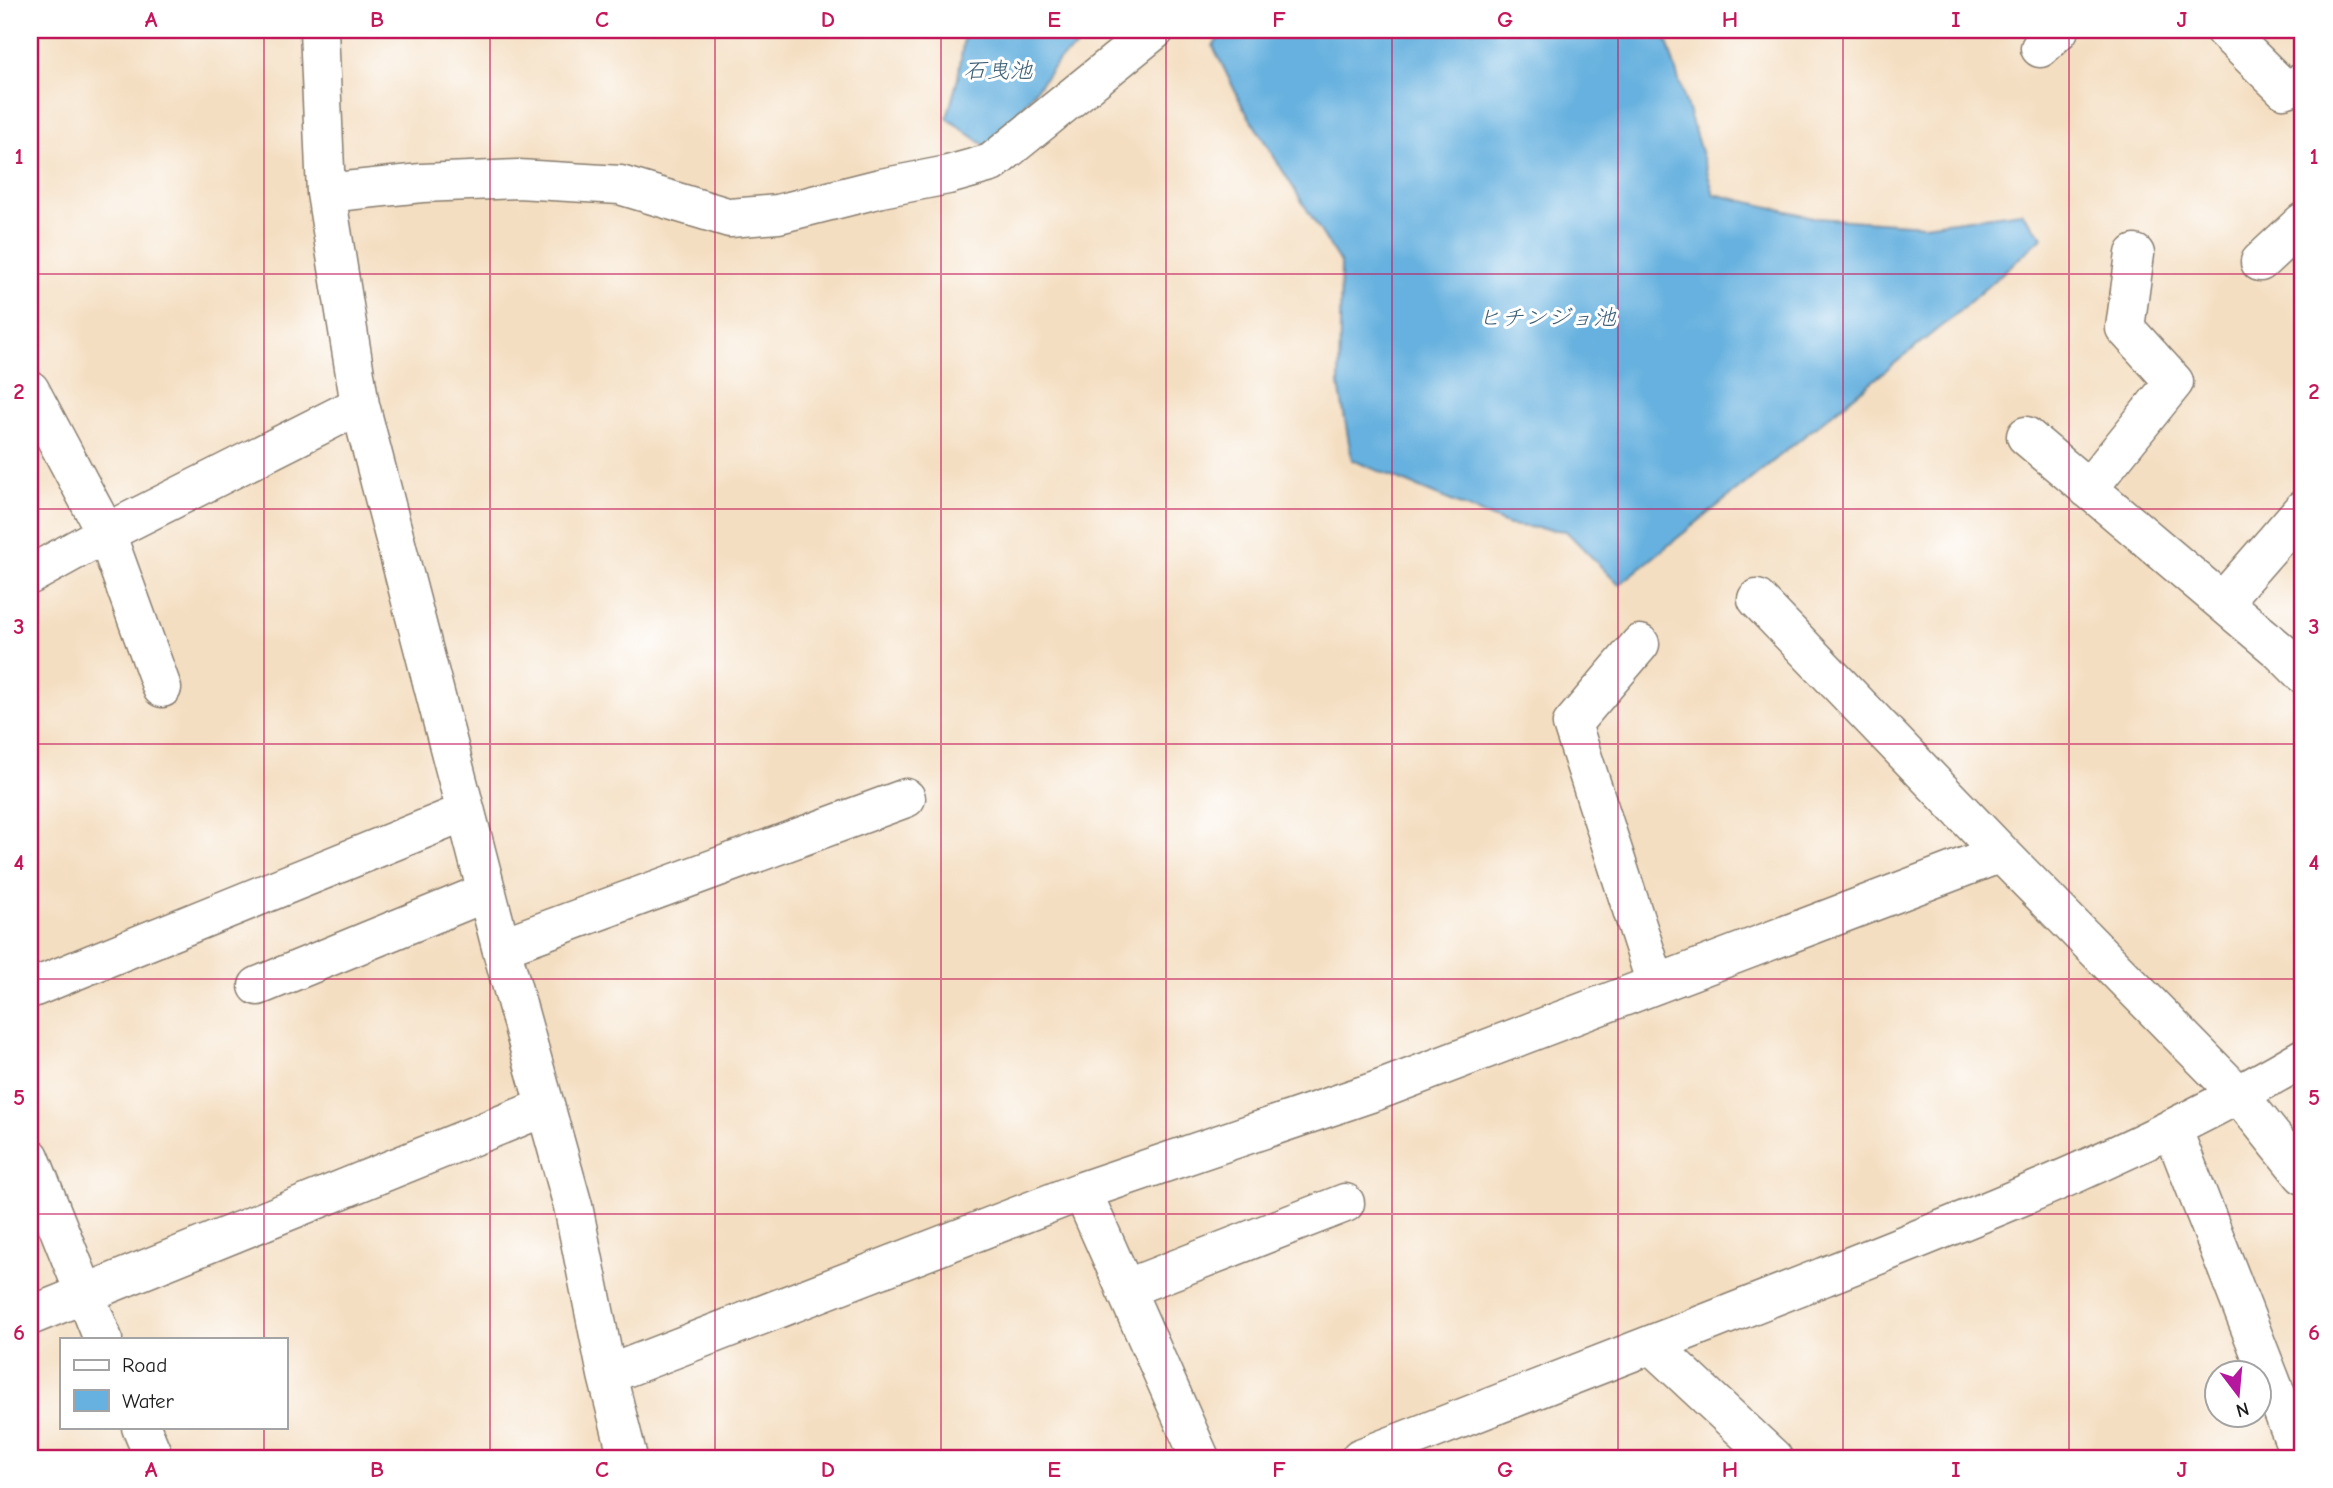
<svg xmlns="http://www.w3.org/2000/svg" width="2333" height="1488" font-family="'Comic Neue','Klee One',sans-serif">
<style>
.water{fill:#66b1df;stroke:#41667e;stroke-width:2}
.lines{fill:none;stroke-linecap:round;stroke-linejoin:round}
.minor-casing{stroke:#887d6e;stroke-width:41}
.minor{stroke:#fff;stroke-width:38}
.grid{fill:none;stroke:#c2185b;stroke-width:2;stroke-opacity:0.55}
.labels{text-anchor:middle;stroke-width:6;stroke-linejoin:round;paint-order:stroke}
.water-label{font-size:23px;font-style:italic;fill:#3d5f74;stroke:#fff}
.neatline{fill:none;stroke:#c2185b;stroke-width:2.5}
.grid-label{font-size:23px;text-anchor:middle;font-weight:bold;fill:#c2185b}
</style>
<rect width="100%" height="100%" fill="#fff"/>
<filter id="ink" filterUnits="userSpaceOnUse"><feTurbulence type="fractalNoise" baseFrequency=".0143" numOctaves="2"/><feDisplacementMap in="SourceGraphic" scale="14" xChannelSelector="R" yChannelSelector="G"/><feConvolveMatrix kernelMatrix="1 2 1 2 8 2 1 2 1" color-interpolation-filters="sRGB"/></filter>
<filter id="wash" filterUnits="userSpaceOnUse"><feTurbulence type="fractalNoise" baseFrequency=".00686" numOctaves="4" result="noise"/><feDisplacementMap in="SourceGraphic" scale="28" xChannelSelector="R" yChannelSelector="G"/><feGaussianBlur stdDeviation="1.57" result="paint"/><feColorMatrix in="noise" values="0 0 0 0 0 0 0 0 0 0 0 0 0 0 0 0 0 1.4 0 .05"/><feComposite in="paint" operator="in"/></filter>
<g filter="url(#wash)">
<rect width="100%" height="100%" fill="#f4dec1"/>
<!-- water -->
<path class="water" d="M965,30H1099L1059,60L1000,135L987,147L947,118L958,78Z
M1225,30H1661L1664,32L1714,194L1817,218L1924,225L2021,212L2043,237L1955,315L1619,585L1566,531L1509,525L1352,460L1339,385L1341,264L1243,107L1213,46Z"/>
</g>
<g filter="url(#ink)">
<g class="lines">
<defs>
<path id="minor" d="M319,30L326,193L360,405L501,947L573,1206L607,1375L628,1458
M2224,30L2284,89L2303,83
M2040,48L2059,30
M326,193L422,183L518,179L620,185L730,218L778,214L881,188L948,175L991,163L1155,30
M2260,262L2303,222
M30,390L106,533L162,688
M2026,436L2280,651L2303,674
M2088,489L2174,382L2125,328L2135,254
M30,575L106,533L360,405
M1757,599L2001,853L2239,1095L2303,1175
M2222,602L2303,509
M1640,644L1572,724L1656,984
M501,947L906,798
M258,986L487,892
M30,989L466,812
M2172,1128L2301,1458
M30,1157L103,1339
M1082,1191L1200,1458
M1125,1289L1345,1203
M30,1316L545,1107
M1652,1345L1773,1458
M607,1375L1082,1191L1376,1091L2001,853
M141,1427L154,1458
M1360,1458C1515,1398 1669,1338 1823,1277C1987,1212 2151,1148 2303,1058"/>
</defs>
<!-- minor casing -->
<use href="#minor" class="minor-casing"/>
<!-- minor -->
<use href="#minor" class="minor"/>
</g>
</g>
<!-- grid -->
<path class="grid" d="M264,30V1339M490,30V1458M715,30V1458M941,30V1458M1166,30V1458M1392,30V1458M1618,30V1458M1843,30V1458M2069,30V1458M30,274H2303M30,509H2303M30,744H2303M30,979H2303M30,1214H2303M264,1427V1458"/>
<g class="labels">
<!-- water labels -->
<g class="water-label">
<text x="998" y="78">石曳池</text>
<text x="1547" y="325">ヒチンジョ池</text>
</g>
</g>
<!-- margin -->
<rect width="2333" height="1488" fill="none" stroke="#fff" stroke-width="77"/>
<!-- legend -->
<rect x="60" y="1338" width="228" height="91" fill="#ffffff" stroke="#a4a4a4" stroke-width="2"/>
<rect x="74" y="1360" width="35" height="10" fill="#ffffff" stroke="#a4a4a4" stroke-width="2"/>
<text x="122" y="1372" font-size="21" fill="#1c1c1c">Road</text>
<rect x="74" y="1390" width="35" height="21" fill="#66b1df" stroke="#a4a4a4" stroke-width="2"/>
<text x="122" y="1408" font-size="21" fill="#1c1c1c">Water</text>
<!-- north arrow -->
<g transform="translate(2238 1394) rotate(164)"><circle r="33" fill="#ffffff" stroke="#a4a4a4" stroke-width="2"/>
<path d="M0-5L12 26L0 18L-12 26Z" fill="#b5179e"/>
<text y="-10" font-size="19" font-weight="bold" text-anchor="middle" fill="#1c1c1c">N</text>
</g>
<rect x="38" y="38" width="2256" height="1412" class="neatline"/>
<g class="grid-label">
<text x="151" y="27">A</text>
<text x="377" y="27">B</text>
<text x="602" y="27">C</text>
<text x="828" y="27">D</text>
<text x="1054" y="27">E</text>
<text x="1279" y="27">F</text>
<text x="1505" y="27">G</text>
<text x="1730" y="27">H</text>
<text x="1956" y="27">I</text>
<text x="2182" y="27">J</text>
<text x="19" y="164">1</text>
<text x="2314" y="164">1</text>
<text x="19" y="399">2</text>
<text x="2314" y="399">2</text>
<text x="19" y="634">3</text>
<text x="2314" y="634">3</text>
<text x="19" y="870">4</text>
<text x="2314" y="870">4</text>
<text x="19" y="1105">5</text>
<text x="2314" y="1105">5</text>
<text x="19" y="1340">6</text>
<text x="2314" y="1340">6</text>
<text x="151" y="1477">A</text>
<text x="377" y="1477">B</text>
<text x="602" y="1477">C</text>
<text x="828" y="1477">D</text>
<text x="1054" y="1477">E</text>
<text x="1279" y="1477">F</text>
<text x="1505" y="1477">G</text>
<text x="1730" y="1477">H</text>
<text x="1956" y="1477">I</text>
<text x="2182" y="1477">J</text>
</g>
</svg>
